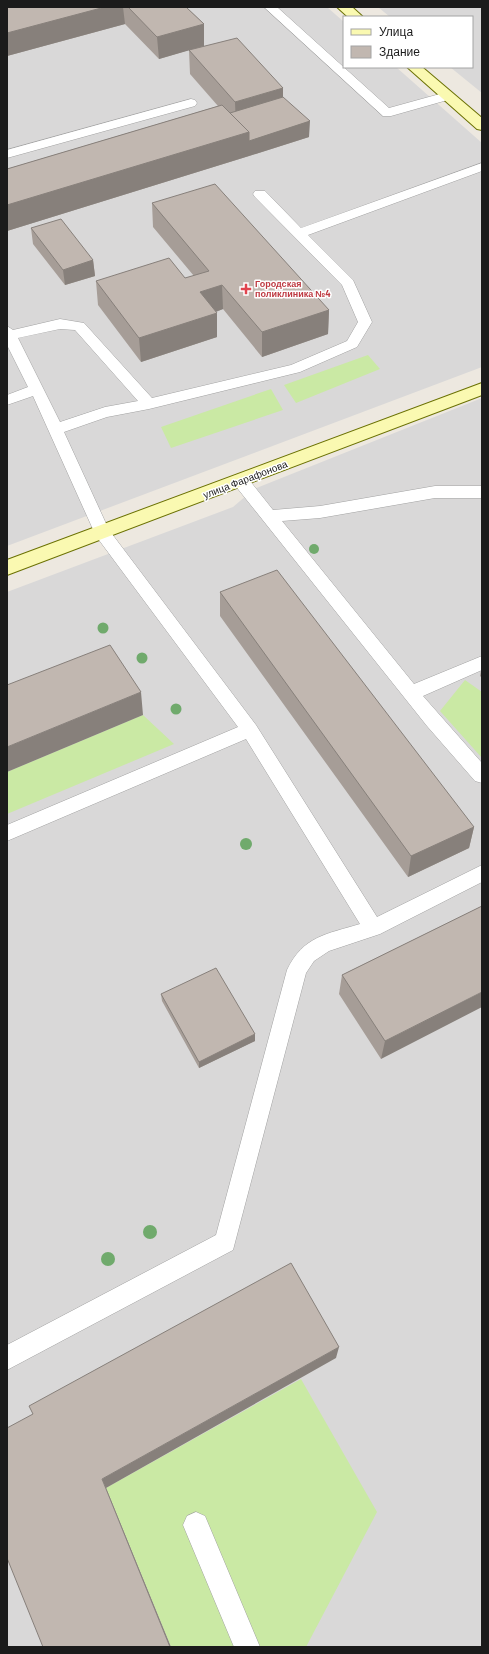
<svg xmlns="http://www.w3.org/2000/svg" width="489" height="1654" font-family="Barlow,sans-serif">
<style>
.residential{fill:#d9d8d8}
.grass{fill:#cae9a4}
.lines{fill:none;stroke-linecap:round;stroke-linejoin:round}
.lane-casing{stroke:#a2a2a2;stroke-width:1}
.secondary-casing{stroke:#6b7103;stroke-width:2}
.lane{fill:#fff;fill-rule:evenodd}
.secondary{fill:#faf9b1;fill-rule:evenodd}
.tree{fill:#70aa6c}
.wall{fill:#a69d97}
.shaded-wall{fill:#87807b}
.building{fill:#c1b7b0;stroke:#87807b}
.health-dot{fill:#e0444e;stroke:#fff;stroke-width:1.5}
.labels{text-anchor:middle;stroke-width:3;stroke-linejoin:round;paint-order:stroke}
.far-health-label{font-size:9px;font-weight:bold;fill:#be3a42;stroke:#fff;text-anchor:start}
.street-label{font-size:10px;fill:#1b1b1b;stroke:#fff}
</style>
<rect width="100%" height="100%" fill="#ede8e0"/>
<!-- residential -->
<path class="residential" d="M7,7H327L344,22V67H396L482,143V367L7,546Z
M378,7H482V93L450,67H472V17H390Z
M482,398V1647H7V592L233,507L254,489Z"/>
<!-- grass -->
<path class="grass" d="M368,355L380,369L296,403L284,385Z
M271,389L283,410L171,448L161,427Z
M465,680L482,692V758L440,711Z
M143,715L174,744L7,814V772Z
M301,1379L377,1512L306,1647H171L106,1488Z"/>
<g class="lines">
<defs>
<path id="lane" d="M264,7H277L389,108L447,92L451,93L453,96L451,99L391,116H383Z
M191,99L195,100L197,103L195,106L7,158V150Z
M482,163V171L308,235L353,280L372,322L357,347L300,372L149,409L107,417L64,432L109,530L256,725L377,917L482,865V882L380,934L329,951L314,961L306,973L233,1250L7,1370V1345L216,1235L287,970C303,936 327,934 360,924L246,739L7,841V825L238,727L96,536L33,396L7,405V395L28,387L7,345V326L13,330L60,319L84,323L152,398L291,365L347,341L358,322L342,285L255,197L253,194L255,191H265L301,228ZM60,329L75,330L138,401L105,407L60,422L18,338Z
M240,475L246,476L273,510L320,506L435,486H482V498H435L320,518L282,521L414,684L482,656V670L423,696L482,763V783L475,781L427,726L234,484L232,480L234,476Z
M196,1512L205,1516L260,1647H234L183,1525L187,1516Z"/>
<path id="secondary" d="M337,7H352L363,17H348Z
M407,67H422L482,118V130L477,129Z
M482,383V395L7,575V560Z"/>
</defs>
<!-- lane casing -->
<use href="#lane" class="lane-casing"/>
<!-- secondary casing -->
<use href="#secondary" class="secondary-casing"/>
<!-- lane -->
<use href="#lane" class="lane"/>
<!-- secondary -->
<use href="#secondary" class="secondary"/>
</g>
<!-- trees -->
<g class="tree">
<circle cx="314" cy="549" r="5"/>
<circle cx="103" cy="628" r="5.5"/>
<circle cx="142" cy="658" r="5.5"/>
<circle cx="176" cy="709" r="5.5"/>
<circle cx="246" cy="844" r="6"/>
<circle cx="150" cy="1232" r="7"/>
<circle cx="108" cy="1259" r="7"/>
</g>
<!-- wall -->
<path class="wall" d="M7,7H186L204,24V46L283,88V97L309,137L249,156L7,231V169L218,106L190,74L189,50L159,59L125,24L7,56Z
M152,203L329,310L328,334L262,357L223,309L216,312L217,337L141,362L98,305L96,281L185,278L194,276L153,227Z
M31,228L93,260L95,276L65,285L33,244Z
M220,592L474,827L469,848L408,877L220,616Z
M482,665V678L480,676Z
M482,906L381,1059L339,994L342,975Z
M161,994L255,1034V1041L199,1068L162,1001Z"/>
<!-- shaded-wall -->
<path class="shaded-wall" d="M105,7H123L125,24L7,56V33Z
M204,24V46L159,59L157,37Z
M283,88V112L236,127L235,102Z
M310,121L309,137L249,156L7,231V205L249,132Z
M93,260L95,276L65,285L63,270Z
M222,285L223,309L201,317L200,292Z
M329,310L328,334L262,357V332Z
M217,313V337L141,362L139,338Z
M141,692L143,715L7,772V747Z
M474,827L469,848L408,877L411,856Z
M482,992V1007L381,1059L385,1041Z
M255,1034V1041L199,1068V1062Z
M339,1347L336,1358L106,1488L171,1647H170L102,1479Z"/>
<!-- building -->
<path class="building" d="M7,7H105L7,33Z
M128,7H186L204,24L157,37Z
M237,38L283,88L235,102L189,50Z
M283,97L310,121L249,141V132L230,113Z
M222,105L249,132L7,205V169Z
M215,184L329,310L262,332L222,285L200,292L217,313L139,338L96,281L169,258L185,278L209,271L152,203Z
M61,219L93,260L63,270L31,228Z
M277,570L474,827L411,856L220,592Z
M110,645L141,692L7,747V685Z
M482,906V992L385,1041L342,975Z
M216,968L255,1034L199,1062L161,994Z
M291,1263L339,1347L102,1479L170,1647H43L7,1558V1428L33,1414L29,1406Z"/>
<!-- markers -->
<path class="health-dot" d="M244 283h4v4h4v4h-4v4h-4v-4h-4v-4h4z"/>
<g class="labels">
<!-- far-health labels -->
<g class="far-health-label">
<text x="255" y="287">Городская<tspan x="255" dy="10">поликлиника №4</tspan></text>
</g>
<!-- street labels -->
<g class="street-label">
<text transform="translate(245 479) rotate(-21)" y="4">улица Фарафонова</text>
</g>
</g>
<!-- border -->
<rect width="489" height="1654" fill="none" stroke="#1b1b1b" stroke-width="16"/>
<!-- legend -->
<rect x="343" y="16" width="130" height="52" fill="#ffffff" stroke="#a4a4a4"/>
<rect x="351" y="29" width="20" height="6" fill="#faf9b1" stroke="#a4a4a4"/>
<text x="379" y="36" font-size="12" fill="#1b1b1b">Улица</text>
<rect x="351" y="46" width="20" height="12" fill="#c1b7b0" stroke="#a4a4a4"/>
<text x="379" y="56" font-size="12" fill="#1b1b1b">Здание</text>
</svg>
